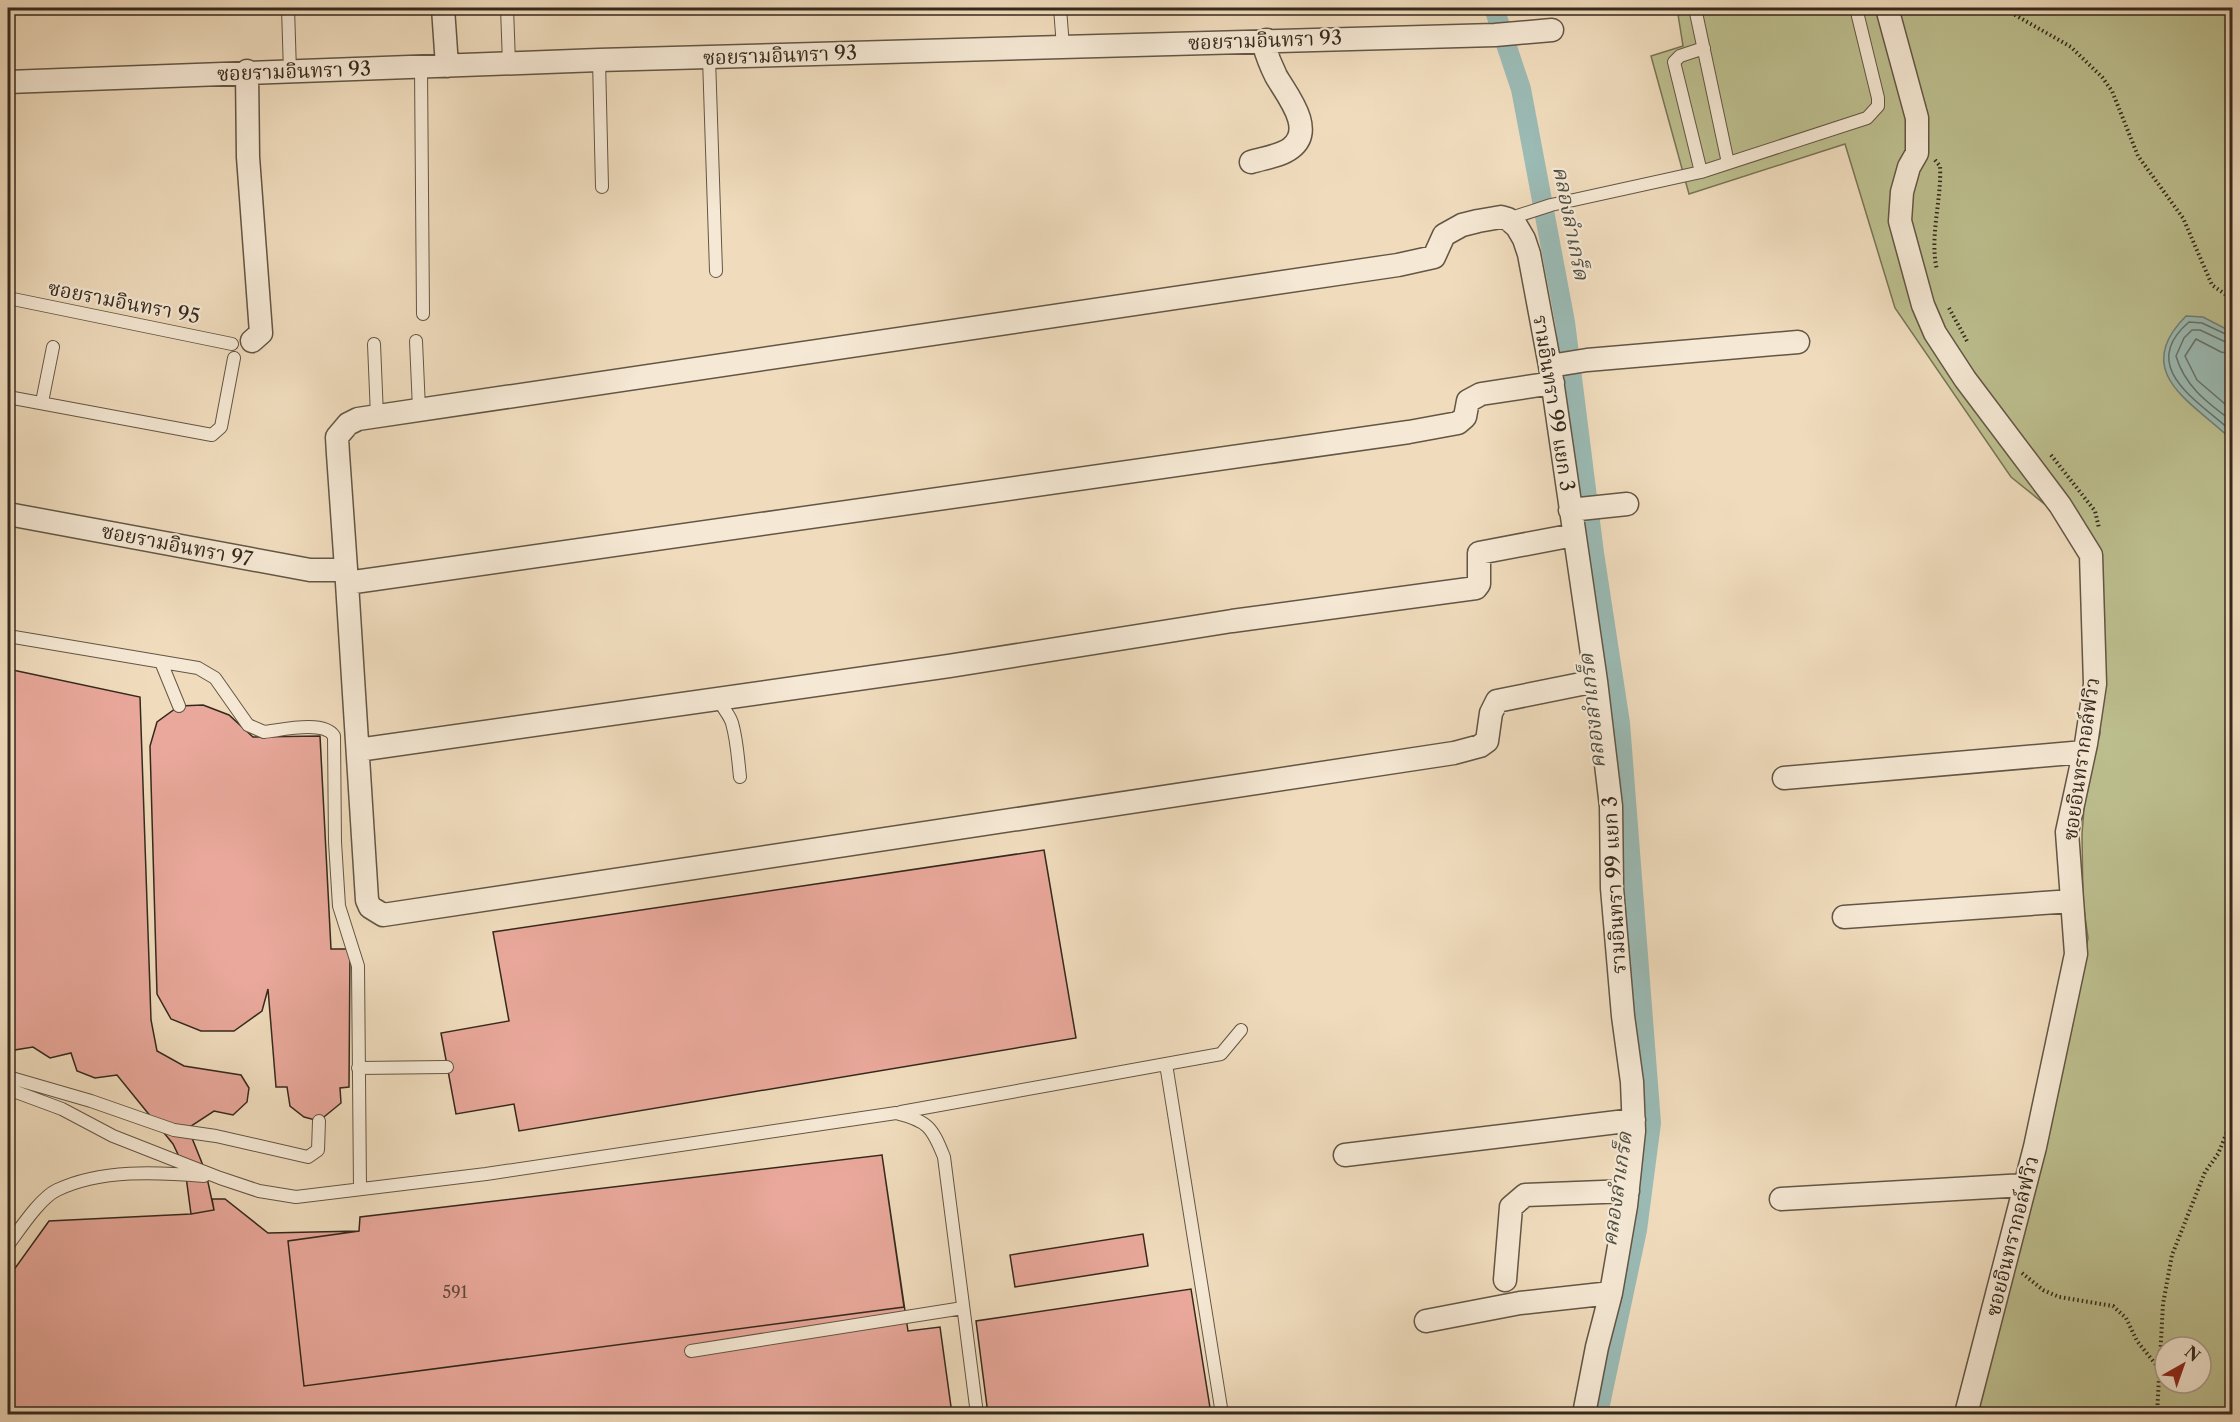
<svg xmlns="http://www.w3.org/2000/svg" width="2240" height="1422" font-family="'Libre Caslon Text','Noto Serif Thai',serif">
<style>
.green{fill:#bdbf8f;stroke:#787456;stroke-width:1.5;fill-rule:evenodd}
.water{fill:#9bbbb5;stroke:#728178;stroke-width:1.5}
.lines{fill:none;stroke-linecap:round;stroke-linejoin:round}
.shore{stroke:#687269;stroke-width:1.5}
.canal{stroke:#9bbbb5;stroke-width:20}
.building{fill:#e9a89b;stroke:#34291d;stroke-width:1.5}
.lane-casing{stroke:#635645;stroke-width:14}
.street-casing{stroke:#635645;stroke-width:25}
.path{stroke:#34291d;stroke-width:4;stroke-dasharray:1.5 3;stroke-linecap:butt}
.lane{stroke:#f5e8d4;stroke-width:12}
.street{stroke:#f5e8d4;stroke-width:22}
.labels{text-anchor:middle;stroke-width:4.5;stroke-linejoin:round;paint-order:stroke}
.number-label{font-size:16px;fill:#61493c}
.street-label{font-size:20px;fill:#34291d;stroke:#f5e8d4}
.water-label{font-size:21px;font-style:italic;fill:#4e4e43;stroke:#f5e8d4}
</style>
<rect width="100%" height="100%" fill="#f0dcbd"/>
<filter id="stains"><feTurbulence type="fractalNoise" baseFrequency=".00333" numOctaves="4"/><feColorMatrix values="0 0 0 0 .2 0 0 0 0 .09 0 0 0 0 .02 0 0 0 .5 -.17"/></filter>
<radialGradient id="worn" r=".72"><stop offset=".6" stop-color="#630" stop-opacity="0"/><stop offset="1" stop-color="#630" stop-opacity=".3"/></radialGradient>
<!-- green -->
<path class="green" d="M1677,8H2232V1414H1976L2070,1033L2088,938L2083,902L2082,834L2086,784L2100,734L2099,548L2011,477L1895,308L1845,144L1689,194L1651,56L1683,46ZM2165,1347H2201V1383H2165Z"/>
<!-- water -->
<path class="water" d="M2186,316L2203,317L2232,332V440C2194,403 2129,373 2186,316Z"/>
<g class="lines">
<!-- shore -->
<path class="shore" d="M2232,337L2202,323L2189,322C2135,368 2202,403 2232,432
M2232,345L2200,330H2192L2184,338L2176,356C2185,387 2208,403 2232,421
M2232,354L2221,352L2196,339L2185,356L2197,380L2232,410"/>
<!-- canal -->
<path class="canal" d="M1494,8L1521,89L1565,322L1594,553L1620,723L1651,1123L1637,1230L1598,1414"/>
</g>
<!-- building -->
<path class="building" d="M8,669L140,697L151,1020L157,1051L184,1066L241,1075L249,1088L247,1102L233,1115L214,1111L188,1128L206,1173L214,1210L191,1214L185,1169L173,1144L117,1075L95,1078L77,1071L71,1053L50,1058L33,1047L8,1051Z
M203,705L229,715L253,737L320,736L331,949H350L349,1087L340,1088L341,1103L319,1121L304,1117L290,1106L287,1087H276L268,989L262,1011L234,1031H201L171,1019L157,994L150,746L157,722L179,706Z
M1044,850L1076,1038L519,1131L514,1104L456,1114L441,1033L509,1021L493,932Z
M882,1155L908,1331L940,1327L952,1414H8V1278L49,1221L191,1214L214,1210L212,1199H225L268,1233L359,1231L360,1217Z
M882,1155L904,1307L304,1386L288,1241L359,1231L360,1217Z
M1143,1234L1148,1266L1015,1287L1010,1255Z
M1191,1289L1211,1414H988L976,1321Z"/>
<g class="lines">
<defs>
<path id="lane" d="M288,8L290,72
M507,8L509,63
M1060,8L1063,47
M1695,8L1728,163
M709,58L716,271
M599,60L602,187
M421,67L423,314
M1701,172L1674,62L1680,56L1704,48
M1508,219L1551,205L1701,172L1867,118L1878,106V98L1856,8
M8,298L232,344
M416,341L419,409
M374,344L377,416
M8,397L212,435L221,427L234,358
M42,402L53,347
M8,636L198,668L215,678L248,725L264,732C282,730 324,720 334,736L335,842L339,906L358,966L360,1188
M161,662L179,706
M719,697C721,708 729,713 732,723C737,740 738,759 740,777
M1166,1064L1222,1414
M358,1068L447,1067
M8,1077L91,1101L174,1130L216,1136L308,1157L318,1150L319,1121
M8,1089L62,1109L113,1136L220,1178L259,1191L296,1197L486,1174L896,1113C928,1121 932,1127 944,1157L977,1414
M901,1112L1221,1054L1241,1030
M8,1245C20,1229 40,1198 57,1190C101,1169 158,1172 204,1176
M691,1351L963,1308"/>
<path id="street" d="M443,8L447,66
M1887,8L1917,118V153L1909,167L1902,192L1900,221L1923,305L1935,333L1965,379L2060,505L2091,555L2095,684L2086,744L2067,832L2076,954L2035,1147L1966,1414
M247,71L248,157L261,333L252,341
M8,82L599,60L1495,35L1552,30
M1251,162C1264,158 1281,156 1291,148C1316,129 1286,94 1276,76C1271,66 1267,56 1264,45L1267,40
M1550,366L1587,360L1798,342
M1553,383L1481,394L1468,401L1465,417L1458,423L1409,432L347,583L338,454L337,437L348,424L358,419L1398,265L1434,257L1444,235L1462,225L1478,221L1501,217L1508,219L1517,227L1524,239L1529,254L1550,366L1596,681L1611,806L1612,888L1623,1016L1632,1082L1634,1131L1626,1206L1611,1293L1597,1347L1584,1414
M1570,510L1627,504
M8,514L310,570H346
M347,583L367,900L370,907L383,915L1454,753L1480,746L1487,741L1491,713L1497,701L1596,681
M358,750L949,666L1232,621L1476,588L1479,584V553L1574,535
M1784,778L2084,752
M1844,917L2072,901
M1345,1155L1634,1120
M1781,1199L2025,1185
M1505,1280L1511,1207L1525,1195L1628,1191
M1426,1321L1520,1303L1611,1293"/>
</defs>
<!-- lane casing -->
<use href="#lane" class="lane-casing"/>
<!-- street casing -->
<use href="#street" class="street-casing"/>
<!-- path -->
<path class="path" d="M2003,8L2071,47L2102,77L2112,91L2138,156L2183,218L2212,285L2232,299
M1935,160L1940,166C1942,199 1929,237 1937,270
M1949,308L1967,341
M2051,455L2095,511L2099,528
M2022,1273L2043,1290L2059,1297L2113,1306L2126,1318L2137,1341L2161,1371
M2157,1414L2163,1304L2172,1255L2205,1172L2218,1154L2232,1120"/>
<!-- lane -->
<use href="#lane" class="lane"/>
<!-- street -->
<use href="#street" class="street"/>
</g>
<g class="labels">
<!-- number labels -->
<g class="number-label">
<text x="455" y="1298">591</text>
</g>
<!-- street labels -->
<g class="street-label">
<text transform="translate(1265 40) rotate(-2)" y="7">ซอยรามอินทรา 93</text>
<text transform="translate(780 55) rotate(-2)" y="7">ซอยรามอินทรา 93</text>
<text transform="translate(294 71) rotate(-2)" y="7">ซอยรามอินทรา 93</text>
<text transform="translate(124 302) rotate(11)" y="7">ซอยรามอินทรา 95</text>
<text transform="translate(1554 403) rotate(81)" y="7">รามอินทรา 99 แยก 3</text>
<text transform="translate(177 545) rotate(11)" y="7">ซอยรามอินทรา 97</text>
<text transform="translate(2081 759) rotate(-82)" y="7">ซอยอินทรากอล์ฟวิว</text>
<text transform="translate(1614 885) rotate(-93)" y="7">รามอินทรา 99 แยก 3</text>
<text transform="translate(2012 1236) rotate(-76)" y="7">ซอยอินทรากอล์ฟวิว</text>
</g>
<!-- water labels -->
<g class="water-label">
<text transform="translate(1571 223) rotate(79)" y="7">คลองลำเกร็ด</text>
<text transform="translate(1592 711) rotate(-96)" y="7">คลองลำเกร็ด</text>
<text transform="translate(1617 1189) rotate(-82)" y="7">คลองลำเกร็ด</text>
</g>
</g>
<!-- margin -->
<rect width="2240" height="1422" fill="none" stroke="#f0dcbd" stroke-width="30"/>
<rect x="9" y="9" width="2222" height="1404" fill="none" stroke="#34291d" stroke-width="3"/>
<rect x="15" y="15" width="2210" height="1392" fill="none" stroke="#34291d" stroke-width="1.5"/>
<!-- north arrow -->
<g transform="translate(2183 1365) rotate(40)"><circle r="28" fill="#f5e8d4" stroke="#a89c8b" stroke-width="1.5"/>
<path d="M0-4.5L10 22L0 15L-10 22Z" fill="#8f2418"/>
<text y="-9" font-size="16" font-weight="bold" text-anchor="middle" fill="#34291d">N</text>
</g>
<rect width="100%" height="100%" filter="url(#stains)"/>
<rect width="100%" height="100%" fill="url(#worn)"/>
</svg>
